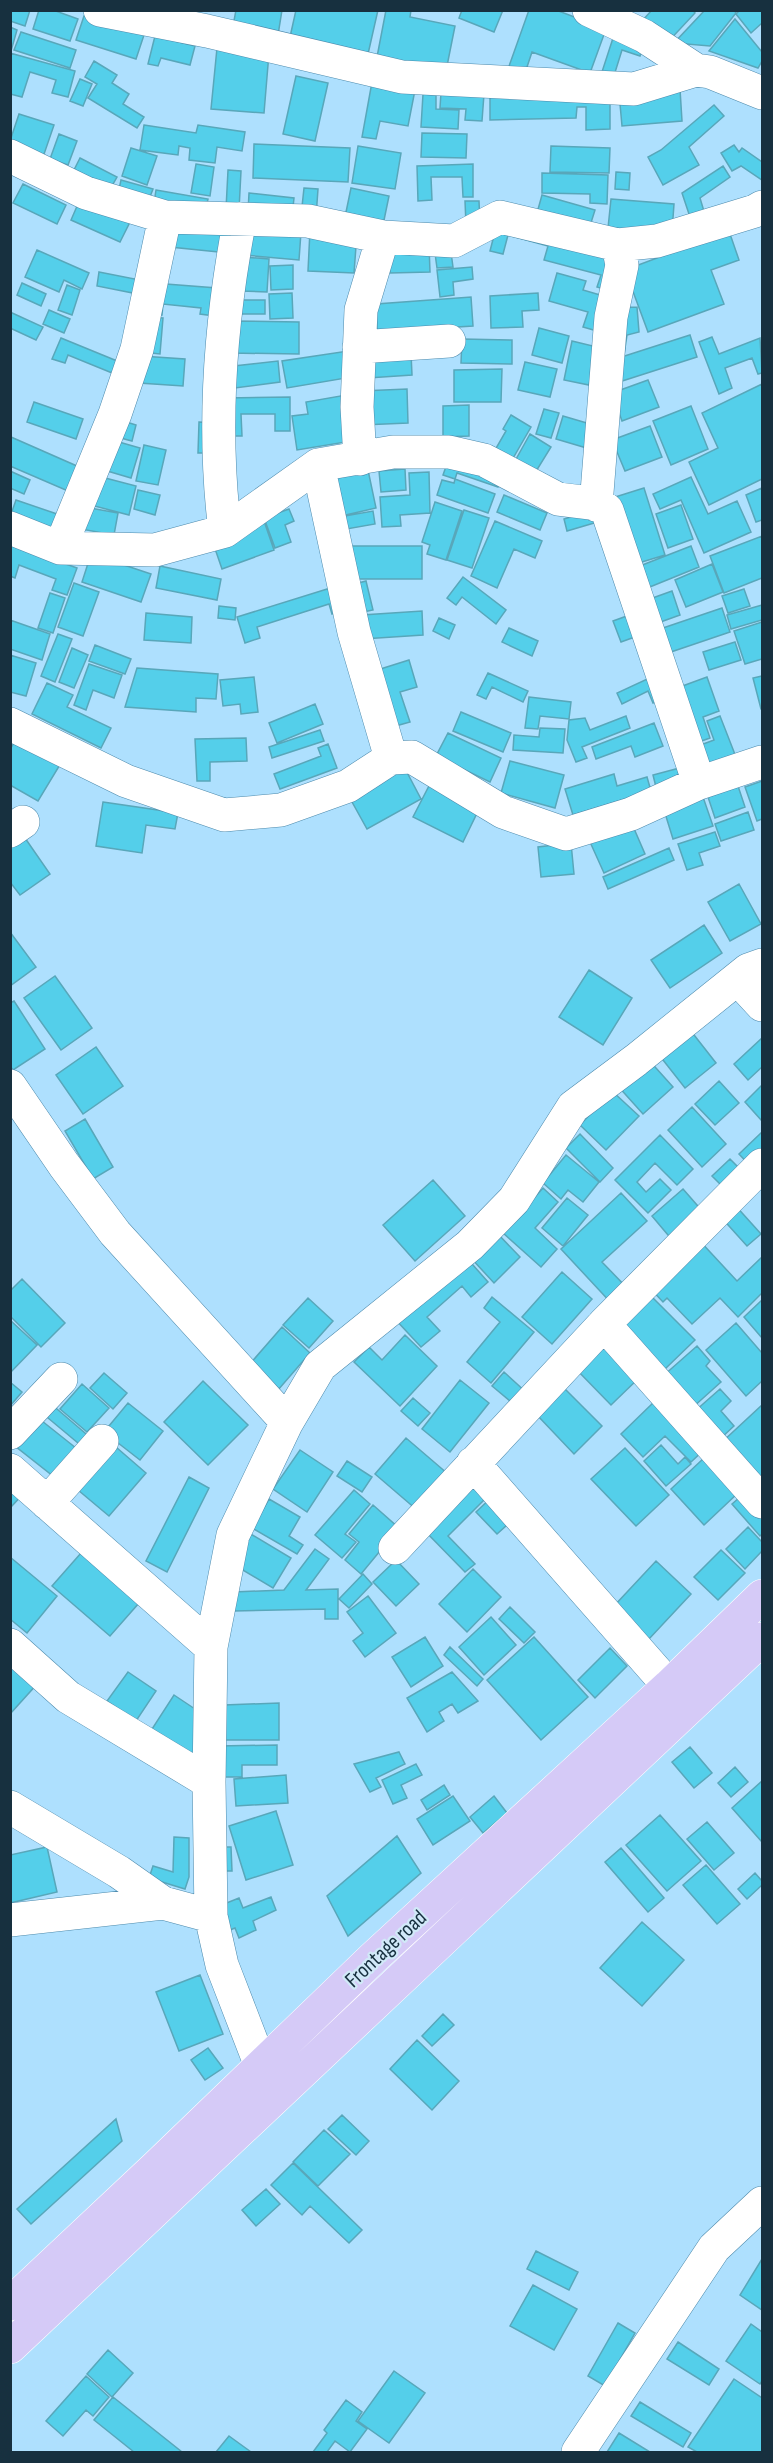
<svg xmlns="http://www.w3.org/2000/svg" width="773" height="2463" font-family="'Sofia Sans Condensed',sans-serif">
<style>
.building{fill:#54cfea;stroke:#58a7ba;stroke-width:1.5}
.lines{fill:none;stroke-linecap:round;stroke-linejoin:round}
.minor-casing{stroke:#4d8aac;stroke-width:34}
.major-casing{stroke:#fff;stroke-width:34}
.minor{stroke:#fff;stroke-width:33}
.major{stroke:#d5caf7;stroke-width:33}
.labels{text-anchor:middle;stroke-width:4.5;stroke-linejoin:round;paint-order:stroke}
.street-label{font-size:22px;fill:#17303f;stroke:#d1e9f8}
</style>
<rect width="100%" height="100%" fill="#aee0fe"/>
<!-- building -->
<path class="building" d="M10,10H30L25,26L10,21Z
M39,10H53L78,19L70,41L33,29Z
M236,10H282L278,35L233,26Z
M296,10H378L368,54L290,37Z
M386,10H411L410,17L455,26L446,71L377,57Z
M462,10H503L494,32L459,18Z
M529,10H556L606,29L590,73L532,52L524,76L508,69Z
M652,10H693L695,13L666,44L642,21Z
M705,10H734L736,13L710,46L674,43Z
M740,10H762V23L751,33L736,14Z
M84,16L144,35L136,59L76,40Z
M735,19L762,52V61L758,68L709,51Z
M10,27L17,30L11,51H10Z
M21,32L76,50L70,68L14,50Z
M615,32L645,41L640,56L622,50L612,82L600,78Z
M155,36L195,46L190,65L161,58L158,66L148,64Z
M217,48L269,53L264,113L211,109Z
M10,53L75,71L68,97L52,93L56,80L30,72L22,97L10,94Z
M94,61L117,75L112,83L129,94L123,104L144,117L137,128L88,98L97,84L85,77Z
M296,76L328,83L315,141L283,134Z
M80,79L92,84L83,106L70,101Z
M372,82L415,90L408,126L380,121L376,139L362,137Z
M680,89L682,121L622,126L619,93Z
M441,92L484,94L482,121L465,120L466,109L440,108Z
M610,93V129L586,130V107H577L576,118L490,120V96Z
M423,94L436,95V109L459,110L458,129L421,127Z
M714,105L724,116L689,147L699,165L663,185L648,157L661,150Z
M19,114L54,125L42,160L10,141Z
M144,125L196,133L198,125L245,132L242,151L217,147L215,163L189,160L190,148L179,146L178,155L140,150Z
M422,133L467,134L466,158L421,157Z
M59,134L77,141L68,165L50,159Z
M254,144L350,148L348,182L253,178Z
M734,145L739,152L742,148L762,162V180L741,166L732,171L721,153Z
M358,146L401,153L395,189L352,183Z
M551,146L610,148L609,173L550,172Z
M131,148L157,156L147,185L122,176Z
M80,158L117,177L109,191L73,172Z
M196,164L214,167L210,196L191,193Z
M473,164V197H463L462,177H431L432,200L418,201L417,166Z
M723,166L730,177L700,198L706,218L692,223L682,193Z
M228,170L241,171L239,210L226,209Z
M616,172L630,173L629,190L615,189Z
M542,173L608,175L607,204L590,203V194L542,193Z
M121,180L153,189L148,202L118,194Z
M23,184L66,205L57,224L13,203Z
M304,188L318,189L316,217L301,216Z
M351,188L389,196L383,225L345,217Z
M156,190L208,199L205,212L154,203Z
M249,193L294,198L292,216L248,212Z
M542,195L595,210L589,229L537,213Z
M81,197L131,220L120,242L71,220Z
M611,199L674,204L672,232L608,228Z
M465,201H479L480,225H466Z
M498,220L619,252L608,290L597,287L601,275L544,260L548,246L508,235L503,254L490,251Z
M173,221L231,228L228,253L170,247Z
M246,228L301,232L299,260L244,255Z
M310,230L357,233L354,273L308,271Z
M729,231L739,260L711,270L724,304L648,332L625,270Z
M429,245L430,272L390,273L389,246Z
M450,245L453,267L437,268L434,246Z
M37,250L89,273L82,289L64,280L59,292L25,277Z
M243,257L269,259L267,292L241,291Z
M293,265V289L271,290L270,266Z
M472,267L473,279L453,282L454,295L440,297L437,270Z
M99,272L145,281L143,295L97,286Z
M557,273L586,281L583,290L607,297L597,331L583,327L588,312L549,301Z
M22,283L46,294L41,306L17,295Z
M153,283L217,288L214,316L200,314L201,308L163,304L162,315L150,314Z
M67,285L80,290L72,315L58,310Z
M292,293L293,318L270,319L269,294Z
M538,293L539,310L522,311L523,327L491,328L490,296Z
M471,297L473,326L377,332L376,304Z
M231,300H265V314H231Z
M637,307L639,332L627,335L624,355L615,308Z
M49,310L70,319L64,333L43,324Z
M10,312L43,327L36,340L10,328Z
M146,317L163,318L160,354L142,352Z
M231,321L299,322V354L230,353Z
M539,328L569,336L562,363L532,355Z
M690,335L697,357L616,383L609,361Z
M712,337L719,354L760,338L762,373L758,374L752,358L725,368L732,388L719,394L699,342Z
M61,338L122,363L117,375L68,355L65,363L52,359Z
M462,339L512,340V364L461,363Z
M572,341L597,347L589,385L564,380Z
M348,351L352,377L287,388L282,361Z
M411,353L412,375L368,378L367,355Z
M141,356L185,359L183,386L139,383Z
M278,361L280,382L227,389L225,367Z
M525,362L557,369L550,397L518,390Z
M502,369L501,402H454V370Z
M648,380L659,407L622,421L612,393Z
M762,384V479L709,505L689,462L718,448L702,413Z
M407,389L408,423L362,425L361,391Z
M346,395L352,441L297,450L292,416L308,414L306,402Z
M290,397V431H275V414H241L242,436H227L226,398Z
M34,402L83,419L76,439L27,422Z
M469,405V436L443,437V406Z
M691,406L708,449L671,465L653,421Z
M544,409L559,413L551,438L536,434Z
M511,415L531,427L512,460L495,450L506,431L503,429Z
M563,416L597,426L590,449L556,439Z
M114,418L136,425L132,441L109,435Z
M199,422L213,423L211,453H198Z
M650,426L662,457L625,471L612,440Z
M530,434L551,447L535,473L515,461Z
M11,437L86,470L75,494L10,466Z
M105,438L140,448L131,478L97,468Z
M144,445L166,450L158,485L136,481Z
M449,458L502,476L498,487L457,473L455,479L443,475Z
M405,469L406,490L381,492L379,471Z
M368,470L376,508L337,517L329,478Z
M10,471L30,480L24,494L10,488Z
M429,472L430,513L400,515L401,526L382,527L380,497L410,495L409,473Z
M90,474L136,486L129,515L83,503Z
M691,477L708,514L737,501L751,532L704,553L681,500L660,509L653,494Z
M455,479L495,494L488,513L437,495L442,480L454,483Z
M644,488L665,555L632,565L612,498Z
M762,488V520L756,522L746,495Z
M138,490L160,495L155,515L134,509Z
M504,495L547,513L540,530L497,512Z
M16,500L60,515L52,537L10,517Z
M435,502L462,511L446,560L427,554L430,545L422,542Z
M681,505L693,539L668,548L656,514Z
M79,506L118,513L114,535L75,528Z
M289,509L294,521L285,525L291,542L275,548L264,518Z
M597,509L601,521L567,531L564,519Z
M464,510L489,518L472,568L447,560Z
M373,511L375,524L341,530L339,517Z
M264,521L274,550L222,569L212,540Z
M495,521L542,541L535,558L514,549L497,588L471,576Z
M762,536V578L724,593L710,556Z
M10,544L77,568L67,595L52,590L56,579L19,565L15,578L10,576Z
M345,546H422V579H345Z
M691,546L699,567L640,591L632,569Z
M91,554L151,574L141,602L82,582Z
M712,564L723,592L686,607L675,580Z
M160,566L221,579L217,600L156,588Z
M463,577L506,610L496,624L462,597L456,605L447,598Z
M366,581L373,610L358,613L351,585Z
M74,583L99,592L83,636L58,627Z
M340,585L347,609L332,614L329,604L257,627L260,638L245,643L237,617Z
M744,589L750,606L728,613L722,596Z
M672,591L680,615L655,624L647,600Z
M50,593L65,598L53,633L38,628Z
M762,605V620L731,629L727,615Z
M219,606L236,608L235,620L218,618Z
M722,608L730,632L665,654L657,630Z
M422,611L423,635L363,639L362,615Z
M146,613L192,617L191,643L144,640Z
M635,613L643,634L621,642L613,621Z
M439,618L455,625L449,639L433,631Z
M10,620L50,634L42,660L10,649Z
M762,622V659L745,664L734,631Z
M509,628L538,641L532,656L502,642Z
M58,634L72,639L55,682L41,676Z
M735,642L741,660L709,670L703,652Z
M95,645L131,659L125,674L89,661Z
M72,648L88,655L74,688L59,682Z
M10,655L36,663L26,696L10,692Z
M409,660L417,687L400,692L410,722L392,727L374,671Z
M89,664L122,675L114,698L93,690L86,710L74,705Z
M137,668L218,674L216,699L196,698V712L125,707Z
M488,673L528,691L523,702L492,687L486,699L477,695Z
M658,674L668,697L653,703L648,691L622,704L617,693Z
M762,676V709H761L753,678Z
M254,677L258,712L241,714L240,704L223,706L220,680Z
M707,677L719,711L703,717L710,738L696,743L677,688Z
M47,683L73,695L67,707L111,728L101,748L32,714Z
M529,697L571,702L569,719L540,716L538,729L525,728Z
M315,704L323,724L277,743L269,723Z
M461,712L511,733L503,752L453,731Z
M626,716L630,728L582,747L587,758L576,762L567,740L569,720L585,718L590,730Z
M720,716L736,757L706,768L698,746L714,740L707,721Z
M654,723L663,746L635,757L631,746L596,759L592,747Z
M540,728L565,729L563,753L513,750L514,735L539,737Z
M320,730L324,741L272,758L269,747Z
M448,733L501,758L490,782L436,756Z
M18,737L61,763L38,801L10,785V749Z
M246,738L247,761L210,762V781H197L195,739Z
M328,744L337,768L280,789L274,774L321,756L318,748Z
M401,761L421,799L367,829L346,791Z
M510,761L564,775L555,808L501,793Z
M687,766L691,782L657,791L653,775Z
M614,774L617,786L647,777L651,791L573,815L565,789Z
M762,781V819L757,821L745,787Z
M431,782L480,807L463,842L413,817Z
M738,786L745,807L715,818L708,797Z
M703,797L713,826L673,839L664,810Z
M103,802L178,813L175,829L146,825L142,853L96,846Z
M748,812L754,830L721,841L715,824Z
M632,824L645,854L604,873L590,842Z
M715,832L720,846L699,853L703,865L687,870L678,844Z
M25,838L50,874L20,895L10,882V848Z
M571,843L574,874L541,877L538,847Z
M669,848L674,860L608,889L603,877Z
M739,884L761,924L730,941L708,902Z
M704,925L722,953L670,988L651,960Z
M10,932L36,967L10,986Z
M589,970L632,998L603,1045L559,1017Z
M55,976L92,1028L61,1050L24,998Z
M14,1001L45,1049L13,1070L10,1066V1003Z
M687,1026L716,1063L685,1088L656,1051Z
M762,1038V1067L748,1080L734,1064Z
M96,1047L123,1086L83,1114L56,1075Z
M647,1058L673,1087L643,1114L617,1085Z
M719,1081L739,1103L715,1125L695,1104Z
M762,1085V1121L745,1102Z
M612,1091L639,1116L606,1150L580,1125Z
M692,1107L726,1144L702,1167L668,1130Z
M85,1119L113,1167L93,1179L65,1131Z
M762,1132V1157L752,1168L739,1154Z
M580,1134L613,1168L600,1182L566,1148Z
M660,1135L693,1169L677,1185L655,1163L637,1182L646,1192L660,1179L671,1190L648,1213L615,1180Z
M566,1155L599,1182L583,1202L568,1190L561,1199L543,1183Z
M730,1159L740,1169L722,1186L712,1176Z
M433,1180L465,1216L415,1261L383,1225Z
M543,1188L558,1202L535,1228L557,1249L541,1267L503,1233Z
M683,1189L704,1213L673,1241L652,1216Z
M621,1193L647,1221L602,1262L629,1290L613,1305L561,1249Z
M567,1198L588,1215L563,1246L542,1228Z
M734,1204L761,1234L747,1246L720,1216Z
M497,1233L520,1257L494,1283L471,1258Z
M698,1239L737,1281L762,1257V1293L738,1317L720,1298L692,1324L667,1298L663,1302L648,1286Z
M465,1256L488,1282L471,1297L462,1286L427,1317L440,1331L421,1347L395,1319Z
M562,1272L592,1299L552,1344L522,1317Z
M22,1279L65,1323L41,1347L10,1316V1291Z
M644,1289L695,1340L664,1370L614,1319Z
M492,1297L534,1332L491,1383L467,1362L500,1322L484,1308Z
M308,1298L333,1321L309,1348L283,1325Z
M762,1300V1338L744,1317Z
M10,1320L37,1345L10,1373Z
M736,1323L762,1353V1381L746,1396L706,1350Z
M282,1327L310,1353L278,1390L249,1365Z
M405,1335L437,1366L400,1406L354,1362L369,1347L382,1360Z
M606,1336L642,1375L611,1405L574,1367Z
M697,1346L710,1361L706,1366L721,1382L692,1408L663,1376Z
M504,1372L527,1393L516,1406L492,1386Z
M104,1373L127,1393L113,1409L90,1388Z
M460,1380L489,1403L450,1452L422,1429Z
M203,1381L248,1425L208,1465L164,1422Z
M10,1382L22,1392L10,1406Z
M82,1384L109,1408L87,1432L60,1409Z
M564,1388L602,1426L574,1454L537,1415Z
M720,1389L731,1401L721,1411L734,1426L720,1439L695,1411Z
M413,1398L430,1413L418,1426L401,1411Z
M657,1399L705,1449L691,1462L665,1436L643,1457L621,1434Z
M50,1403L92,1439L84,1448L42,1413Z
M128,1403L163,1431L140,1460L104,1432Z
M762,1405V1489L721,1443Z
M37,1417L81,1452L58,1480L15,1446Z
M406,1438L448,1474L417,1510L375,1474Z
M109,1441L146,1473L109,1516L72,1485Z
M661,1445L678,1464L685,1457L691,1464L666,1486L644,1461Z
M625,1448L669,1495L636,1526L591,1479Z
M300,1450L333,1472L307,1512L273,1489Z
M705,1457L738,1493L704,1525L671,1489Z
M347,1461L372,1477L362,1492L337,1476Z
M189,1477L209,1488L167,1572L146,1561Z
M473,1480L488,1496L448,1536L475,1564L465,1572L423,1529Z
M10,1484L23,1494L10,1508Z
M354,1490L370,1504L345,1534L356,1542L342,1558L315,1535Z
M747,1491L762,1509V1534L760,1536L732,1504Z
M495,1494L516,1517L497,1534L476,1512Z
M269,1499L300,1517L289,1536L303,1545L297,1554L252,1528Z
M373,1505L399,1528L361,1574L345,1560L359,1542L349,1534Z
M748,1527L762,1542V1551L745,1569L726,1549Z
M249,1533L291,1558L273,1588L231,1563Z
M315,1549L329,1559L306,1590L338,1589V1619H325V1609L234,1611V1592L284,1590Z
M721,1550L745,1573L718,1600L694,1577Z
M81,1553L139,1603L110,1636L52,1586Z
M10,1557L57,1596L27,1633L10,1619Z
M396,1560L419,1584L396,1606L373,1582Z
M656,1561L691,1594L649,1639L614,1606Z
M473,1569L501,1597L467,1632L439,1604Z
M363,1574L372,1584L349,1608L339,1599Z
M368,1596L396,1633L365,1657L353,1641L363,1633L347,1612Z
M510,1607L535,1632L524,1643L499,1619Z
M491,1617L516,1645L484,1675L459,1647Z
M425,1637L443,1666L411,1687L392,1657Z
M534,1637L588,1697L541,1740L487,1680Z
M450,1647L483,1679L477,1686L444,1655Z
M610,1648L627,1666L595,1698L578,1680Z
M10,1659L38,1683L10,1714Z
M128,1672L156,1691L136,1721L107,1701Z
M452,1672L478,1701L458,1713L452,1704L439,1712L444,1721L427,1732L407,1698Z
M174,1695L198,1711L193,1758L152,1729Z
M279,1703V1740H224V1705Z
M277,1745V1765H242V1777H219L218,1746Z
M690,1747L712,1773L694,1788L672,1762Z
M399,1752L405,1764L376,1778L381,1787L370,1792L354,1764Z
M416,1764L422,1775L401,1785L407,1798L393,1804L382,1780Z
M735,1767L748,1782L731,1797L718,1783Z
M286,1775L288,1803L236,1806L234,1779Z
M762,1781V1842L732,1808Z
M444,1785L450,1795L427,1810L421,1800Z
M453,1796L470,1821L433,1845L417,1819Z
M494,1796L507,1813L483,1833L470,1817Z
M276,1811L293,1865L246,1880L229,1826Z
M660,1815L701,1861L667,1891L626,1845Z
M707,1822L734,1853L714,1870L687,1839Z
M397,1836L421,1873L348,1936L327,1896Z
M174,1837L189,1838V1877L185,1889L149,1878L153,1866L173,1872Z
M47,1847L57,1892L10,1903V1855Z
M217,1847H231L232,1871H217Z
M621,1848L664,1898L648,1912L605,1862Z
M706,1865L740,1904L717,1924L683,1885Z
M755,1873L762,1881V1885L747,1899L738,1889Z
M271,1897L276,1910L253,1921L256,1930L239,1938L235,1928L220,1934L219,1906L239,1898L243,1908Z
M642,1922L684,1960L642,2006L600,1968Z
M200,1975L223,2034L179,2051L156,1992Z
M443,2014L454,2025L432,2046L422,2036Z
M417,2040L459,2081L432,2110L390,2069Z
M208,2048L223,2068L205,2080L191,2060Z
M342,2115L369,2141L356,2155L328,2129Z
M116,2119L122,2141L31,2224L17,2209Z
M324,2130L350,2154L318,2186L293,2162Z
M293,2163L362,2230L349,2243L310,2206L302,2215L271,2185Z
M266,2189L280,2204L256,2226L242,2210Z
M536,2251L578,2272L569,2290L527,2269Z
M762,2259V2310L740,2295Z
M533,2285L577,2309L554,2350L510,2326Z
M618,2323L635,2333L605,2386L588,2376Z
M751,2324L762,2332V2381L760,2384L726,2361Z
M678,2342L719,2369L709,2385L667,2359Z
M108,2350L133,2373L112,2397L87,2374Z
M394,2371L425,2393L389,2443L358,2421Z
M86,2376L109,2397L93,2416L86,2410L63,2436L46,2421Z
M734,2379L762,2398V2452H697L688,2447Z
M113,2397L182,2452H134L94,2420Z
M346,2400L362,2412L356,2421L367,2429L350,2452L335,2441L327,2452H313L327,2433L324,2430Z
M640,2402L691,2433L683,2447L631,2416Z
M619,2433L650,2452H607Z
M229,2436L251,2452H216Z"/>
<g class="lines">
<defs>
<path id="minor" d="M100,10L207,31L402,77L634,89L696,70
M589,10L644,36L696,70L710,72L762,93
M10,156L86,193L165,217L308,221L383,237L454,241L500,217L618,245L657,241L755,211L762,207
M359,347L449,341
M360,459L357,407L361,310L383,237
M318,465L354,632L391,758
M596,505L611,317L622,265L618,245
M10,528L60,548L155,550L225,531L318,465L393,452H449L484,460L558,499L599,504L607,510L699,783
M225,531C212,427 220,322 240,219
M60,548L115,414L137,349L165,217
M10,724L126,781L224,815L281,810L348,786L391,758L412,757L503,812L566,834L631,814L699,783L762,762
M10,831L23,822
M738,979L762,1005
M10,1086L64,1165L115,1233L287,1422
M604,1324L762,1502
M10,1433L61,1379
M473,1463L669,1686
M10,1470L211,1647
M47,1503L102,1441
M395,1548L604,1324L762,1165
M10,1645L68,1697L209,1782
M10,1807L119,1872L163,1903
M10,1920L163,1903L211,1916
M280,2085L261,2066L222,1965L211,1916L209,1782L211,1647L233,1535L287,1422L320,1366L470,1245L514,1200L573,1107L636,1060L748,970L762,965
M578,2452L714,2248L762,2203"/>
<path id="major" d="M10,2304L157,2166L373,1958L669,1686L762,1596
M10,2347L762,1639"/>
</defs>
<!-- minor casing -->
<use href="#minor" class="minor-casing"/>
<!-- major casing -->
<use href="#major" class="major-casing"/>
<!-- minor -->
<use href="#minor" class="minor"/>
<!-- major -->
<use href="#major" class="major"/>
</g>
<g class="labels">
<!-- street labels -->
<g class="street-label">
<text transform="translate(385 1948) rotate(-43)" y="8">Frontage road</text>
</g>
</g>
<!-- border -->
<rect width="773" height="2463" fill="none" stroke="#17303f" stroke-width="24"/>
</svg>
